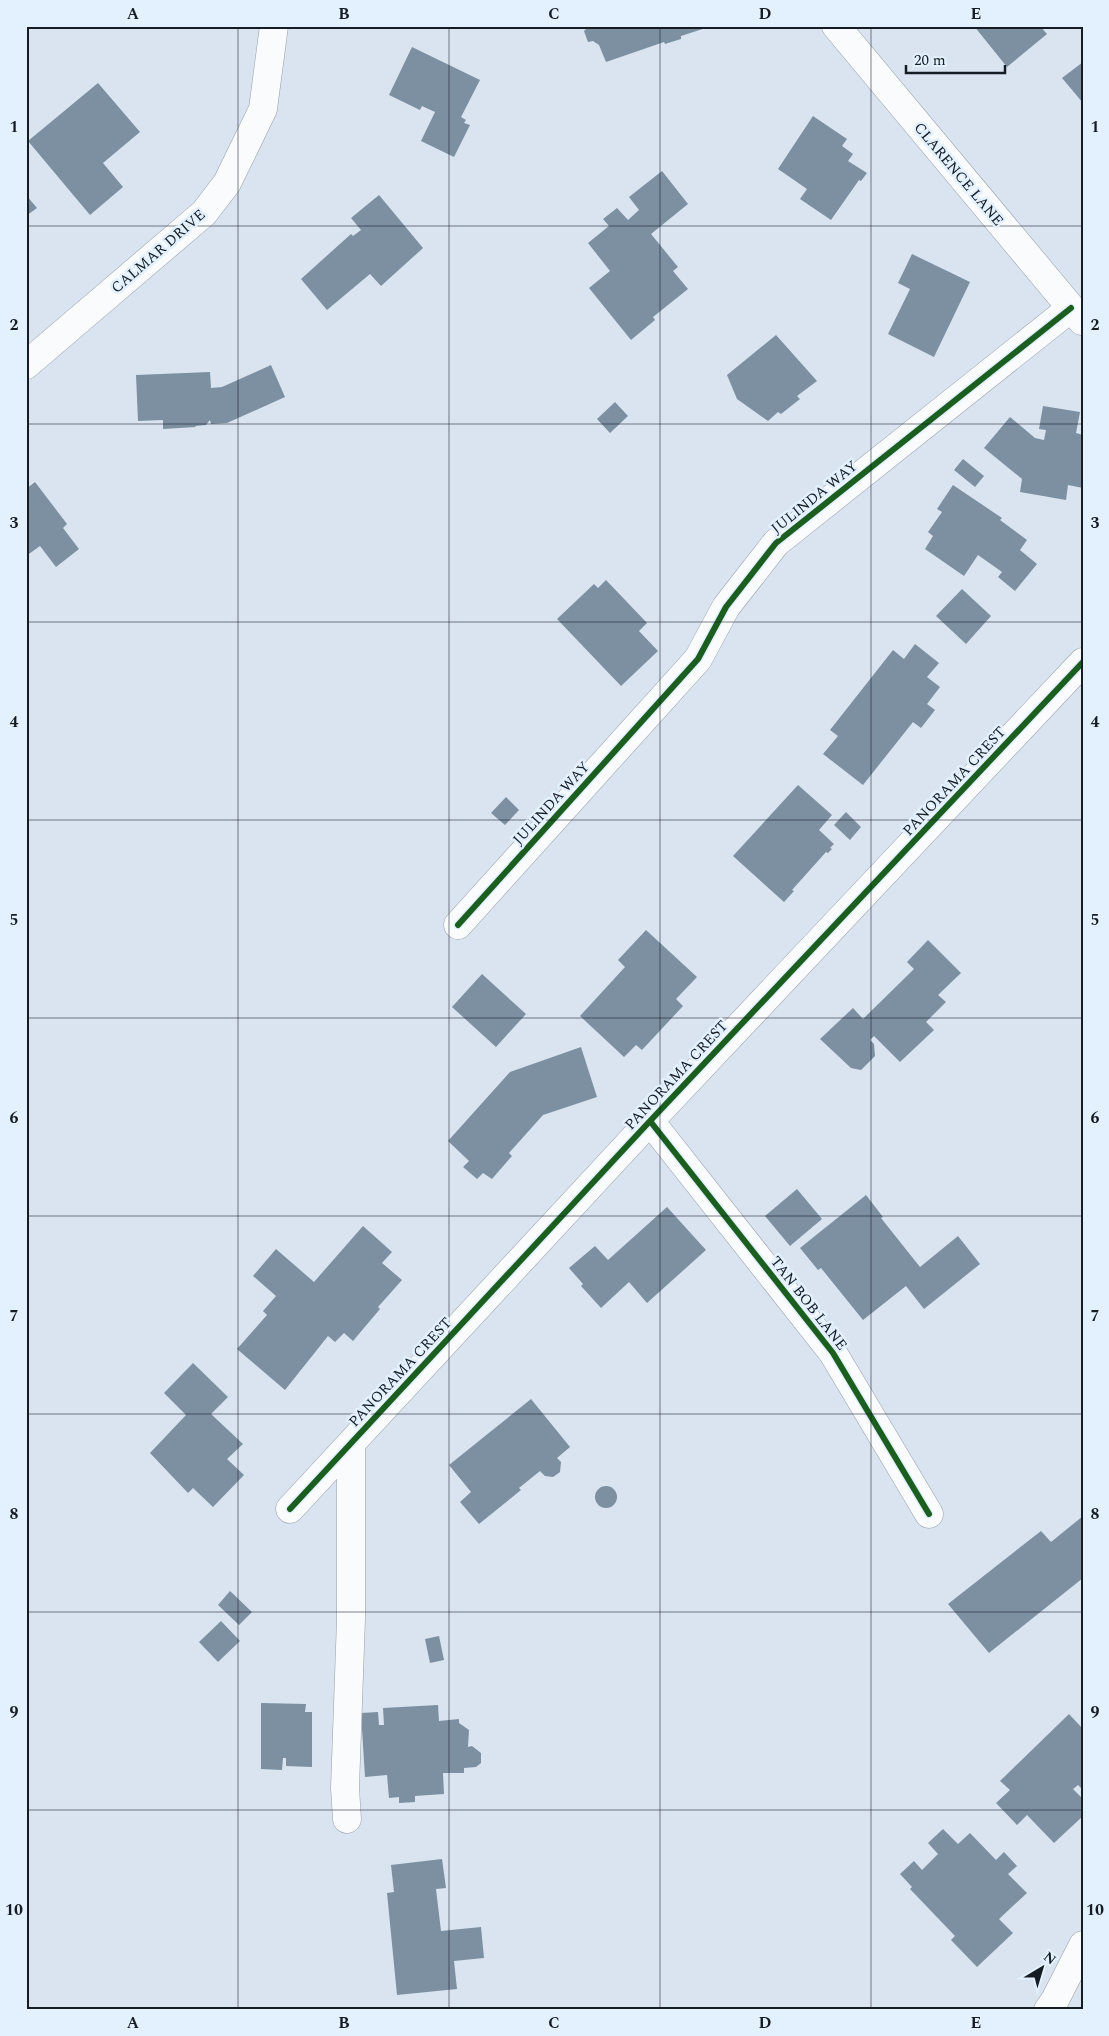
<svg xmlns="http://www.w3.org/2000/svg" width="1109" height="2036" font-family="Spectral,serif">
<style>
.building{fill:#7c90a2}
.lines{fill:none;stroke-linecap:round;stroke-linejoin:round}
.minor-casing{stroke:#979fa8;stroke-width:29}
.minor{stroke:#f9fbfd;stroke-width:28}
.cycleway-casing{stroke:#e3f0fd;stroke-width:9}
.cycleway{stroke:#1b5e20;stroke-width:6}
.grid{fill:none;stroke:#151c24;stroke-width:1;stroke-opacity:0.55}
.labels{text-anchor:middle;stroke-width:5;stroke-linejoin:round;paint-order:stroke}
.street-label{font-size:15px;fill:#151c24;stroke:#e3f0fd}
.neatline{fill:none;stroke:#151c24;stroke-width:2}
.grid-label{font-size:16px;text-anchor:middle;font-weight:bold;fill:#151c24}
</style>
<rect width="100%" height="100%" fill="#d9e4f0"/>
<!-- building -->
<path class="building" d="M589,26H709V27L681,36V39L665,44L664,42L606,62L599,45L593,41L588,42L584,31Z
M974,26H1040L1047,34L1007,67Z
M412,47L480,80L461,117L466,120L464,123L470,125L454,157L421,141L435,112L422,106L420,110L389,95Z
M1083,62V103L1062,78Z
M98,83L140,132L103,163L123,187L90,215L28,141Z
M813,116L847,139L842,146L853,154L848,161L867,173L861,181L859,180L831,220L800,199L807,189L778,169Z
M662,171L688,204L651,234L678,267L673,271L688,289L653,317L655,320L631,340L589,288L610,271L588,243L609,226L603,219L617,208L628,220L639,210L629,197Z
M26,195L37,208L26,216Z
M379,195L423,248L381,286L370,274L327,310L301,279L351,234L353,236L361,230L351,218Z
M912,254L970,282L934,357L888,334L910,289L898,283Z
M776,335L817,381L797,396L800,399L781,414L778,412L768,421L737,399L727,375Z
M271,365L285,397L227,423L211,424L210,420L206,425L195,426L196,427L163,429V420L138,421L136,375L210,372L211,388L222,387Z
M615,402L628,416L610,433L597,419Z
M1043,406L1080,412L1076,433L1083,435V488L1068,485L1066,500L1020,492L1022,479L984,448L1010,417L1035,438L1044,440L1046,430L1039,429Z
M963,459L984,476L975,487L954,470Z
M35,482L67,524L63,528L79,549L56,567L40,546L26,556V489Z
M953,485L1002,518L1000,520L1027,540L1020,550L1037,564L1015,591L998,577L1002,572L978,555L964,576L925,549L933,536L928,532L942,512L937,509Z
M606,580L647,623L639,631L658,651L621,686L557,619L594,584L598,588Z
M962,589L991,616L966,644L936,616Z
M915,644L939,663L927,677L940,687L927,704L935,710L921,728L913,722L863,785L823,754L838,736L830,730L893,650L904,659Z
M798,785L832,815L819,830L834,844L830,848L832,849L828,853L826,852L792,890L794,891L784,902L733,856Z
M506,797L519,810L505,825L491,813Z
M846,812L861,827L850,840L834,825Z
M646,930L697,977L676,999L683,1006L642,1050L636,1045L624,1057L580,1016L625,967L618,960Z
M928,940L961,973L938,995L946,1002L926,1022L934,1030L900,1062L874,1036L870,1040L874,1044L875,1056L861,1070L851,1068L820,1039L853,1008L863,1019L914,969L907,962Z
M482,974L526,1014L496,1047L452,1007Z
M581,1047L597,1097L543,1115L509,1153L512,1156L492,1179L483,1173L477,1179L463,1167L469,1161L448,1141L510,1072Z
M797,1189L822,1219L790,1246L765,1216Z
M866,1195L883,1217L881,1218L920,1267L958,1236L980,1264L924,1309L906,1286L863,1320L821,1268L818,1270L800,1248Z
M667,1207L706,1250L647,1303L629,1282L601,1308L581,1286L583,1284L569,1268L595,1246L608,1260Z
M363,1226L392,1252L382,1263L402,1280L378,1307L380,1309L353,1341L344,1333L335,1342L328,1336L285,1390L237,1349L267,1315L263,1311L276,1296L253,1276L276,1249L314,1282Z
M193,1363L228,1397L211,1414L243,1444L227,1459L244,1475L213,1507L193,1488L188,1493L150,1453L186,1415L164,1393Z
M531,1399L570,1447L557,1458L561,1462L560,1472L553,1477L545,1476L540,1471L519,1488L521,1490L479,1524L460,1502L471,1492L449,1465Z
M595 1497a11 11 0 1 1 22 0a11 11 0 1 1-22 0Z
M1083,1516V1578L989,1653L948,1604L1041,1531L1051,1542Z
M230,1591L252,1612L239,1625L218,1605Z
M221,1621L240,1641L218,1662L199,1642Z
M439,1636L444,1660L430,1663L425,1639Z
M261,1703L306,1704L305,1712H312V1767L286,1766V1758H283L282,1770L261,1769Z
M438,1705L439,1721L459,1719V1723L469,1730L468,1747L472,1746L481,1753V1763L476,1767L464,1768V1773H443L444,1794L415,1796V1802L399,1803V1797L389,1798L387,1775L365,1777L361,1713L378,1712L379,1725H384L383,1708Z
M1069,1714L1083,1729V1790L1078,1785L1073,1789L1083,1799V1816L1054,1843L1027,1815L1017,1825L996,1803L1010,1790L1000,1781Z
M943,1829L958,1844L970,1833L996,1860L1004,1852L1017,1866L1008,1874L1027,1893L999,1919L1013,1933L977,1967L951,1940L955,1936L910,1889L912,1887L900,1874L914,1861L922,1870L938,1854L928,1843Z
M442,1859L446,1888L436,1889L441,1931L481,1927L484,1958L454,1961L457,1989L397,1995L387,1893L394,1892L391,1865Z"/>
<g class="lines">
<defs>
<path id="minor" d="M836,26L1082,321
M26,365L204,213L227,183L263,109L274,26
M458,925L698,659L726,607L776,543L1071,308
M650,1121L833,1353L929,1514
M290,1509L650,1121L1083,662
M347,1819L345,1788L351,1619V1444
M1048,2010L1055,2000L1083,1945"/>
</defs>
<!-- minor casing -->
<use href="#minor" class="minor-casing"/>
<!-- minor -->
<use href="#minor" class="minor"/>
<defs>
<path id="cycleway" d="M458,925L698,659L726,607L776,543L1071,308
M650,1121L833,1353L929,1514
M290,1509L650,1121L1083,662"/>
</defs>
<!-- cycleway casing -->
<use href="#cycleway" class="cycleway-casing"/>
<!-- cycleway -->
<use href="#cycleway" class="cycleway"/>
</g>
<!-- grid -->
<path class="grid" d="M238,26V2010M449,26V2010M660,26V2010M871,26V2010M26,226H1083M26,424H1083M26,622H1083M26,820H1083M26,1018H1083M26,1216H1083M26,1414H1083M26,1612H1083M26,1810H1083"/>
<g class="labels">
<!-- street labels -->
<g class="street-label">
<text transform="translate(959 174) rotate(50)" y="5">CLARENCE LANE</text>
<text transform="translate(158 251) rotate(-41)" y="5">CALMAR DRIVE</text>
<text transform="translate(814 497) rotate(-39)" y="5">JULINDA WAY</text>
<text transform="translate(954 781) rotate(-47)" y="5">PANORAMA CREST</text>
<text transform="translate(551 803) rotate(-48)" y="5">JULINDA WAY</text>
<text transform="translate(676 1075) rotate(-47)" y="5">PANORAMA CREST</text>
<text transform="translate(809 1303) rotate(52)" y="5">TAN BOB LANE</text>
<text transform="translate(400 1372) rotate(-47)" y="5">PANORAMA CREST</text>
</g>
</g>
<!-- border -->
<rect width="1109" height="2036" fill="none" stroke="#e3f0fd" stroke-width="55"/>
<!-- north arrow -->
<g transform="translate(1042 1968) rotate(38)" stroke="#e3f0fd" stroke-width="4" paint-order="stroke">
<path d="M0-4L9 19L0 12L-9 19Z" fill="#151c24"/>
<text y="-8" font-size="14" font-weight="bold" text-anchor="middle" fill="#151c24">N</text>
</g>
<!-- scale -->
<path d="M906 65v8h99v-8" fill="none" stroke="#151c24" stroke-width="2.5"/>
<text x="914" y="65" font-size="15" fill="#151c24" stroke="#e3f0fd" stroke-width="4" paint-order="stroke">20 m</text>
<rect x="28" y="28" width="1054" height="1980" class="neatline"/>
<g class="grid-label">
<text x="133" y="19">A</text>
<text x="344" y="19">B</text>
<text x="554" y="19">C</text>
<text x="765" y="19">D</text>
<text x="976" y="19">E</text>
<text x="14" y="132">1</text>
<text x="1095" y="132">1</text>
<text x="14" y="330">2</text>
<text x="1095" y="330">2</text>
<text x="14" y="528">3</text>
<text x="1095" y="528">3</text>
<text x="14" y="727">4</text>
<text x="1095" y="727">4</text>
<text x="14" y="925">5</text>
<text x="1095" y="925">5</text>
<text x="14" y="1123">6</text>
<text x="1095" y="1123">6</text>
<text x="14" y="1321">7</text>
<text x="1095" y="1321">7</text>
<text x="14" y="1519">8</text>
<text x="1095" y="1519">8</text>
<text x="14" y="1717">9</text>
<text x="1095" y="1717">9</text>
<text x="14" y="1915">10</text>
<text x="1095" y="1915">10</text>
<text x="133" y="2028">A</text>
<text x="344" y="2028">B</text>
<text x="554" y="2028">C</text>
<text x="765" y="2028">D</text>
<text x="976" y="2028">E</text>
</g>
</svg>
